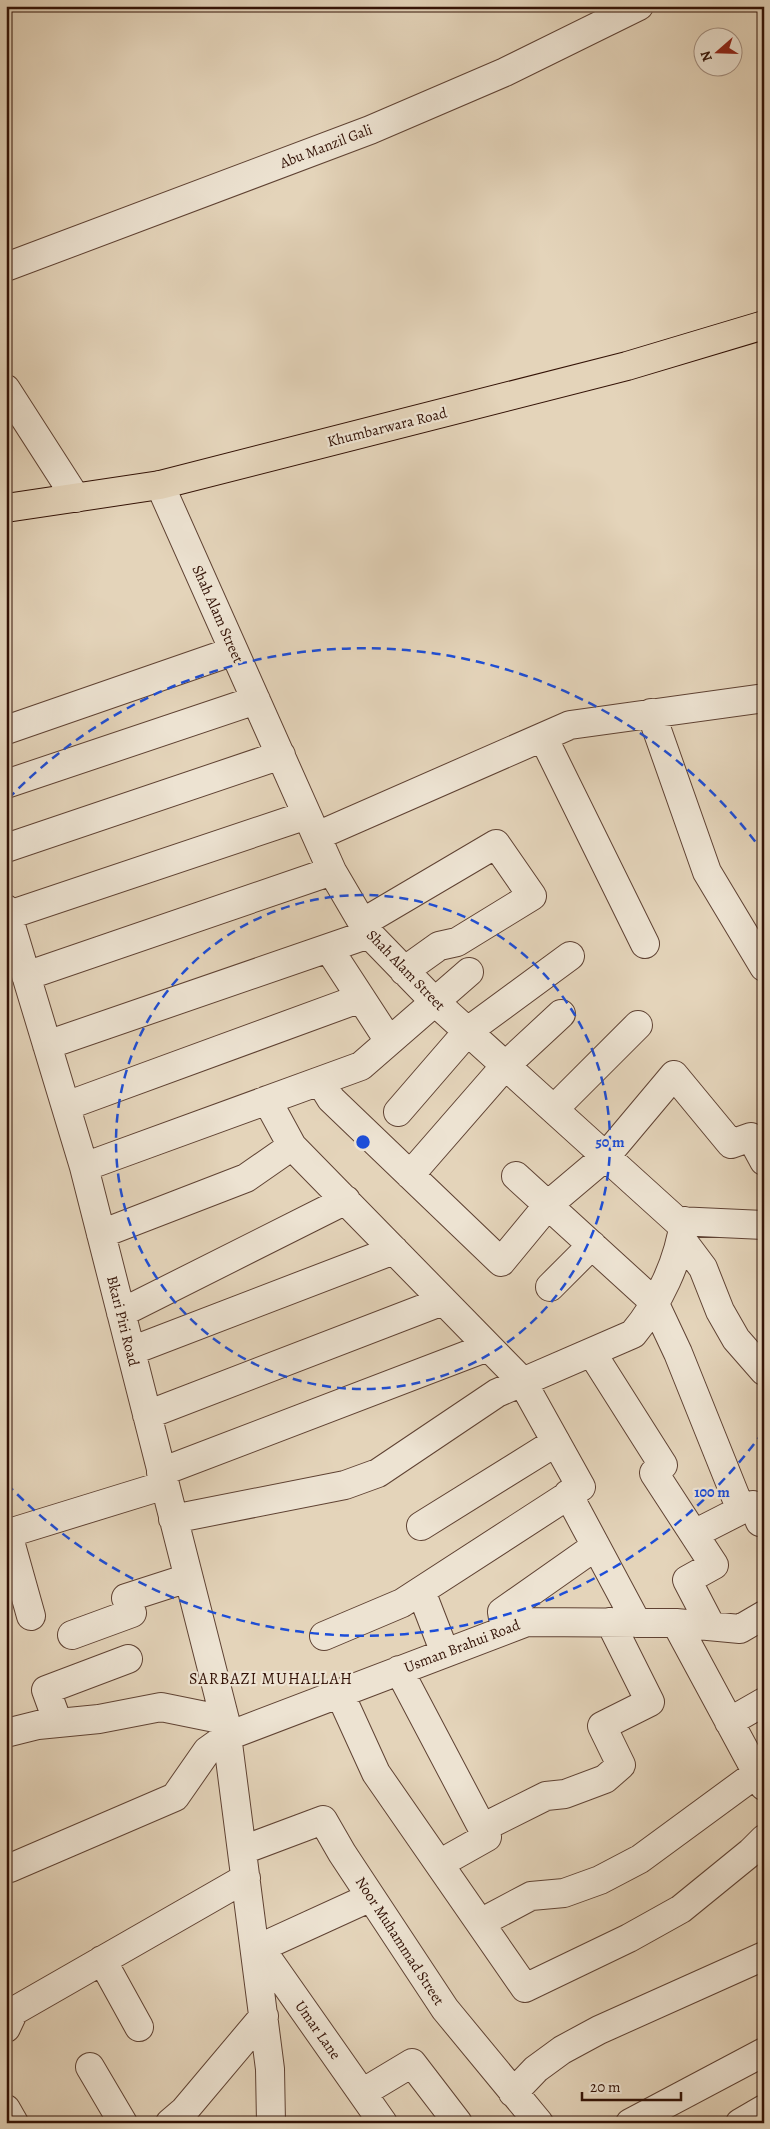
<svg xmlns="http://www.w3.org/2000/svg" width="770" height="2129" font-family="Alegreya,serif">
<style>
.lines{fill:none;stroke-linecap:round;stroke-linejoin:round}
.minor-casing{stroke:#5f4233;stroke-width:30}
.major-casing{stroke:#331206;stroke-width:30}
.minor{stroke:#ede3d2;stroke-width:28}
.major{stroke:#e4d4ba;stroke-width:28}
.ring{fill:none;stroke:#1d4ed8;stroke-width:2.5;stroke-dasharray:9 6}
.labels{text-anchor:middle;stroke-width:4.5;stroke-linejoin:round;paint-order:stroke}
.street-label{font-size:15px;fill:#331206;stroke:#ede3d2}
.neighbourhood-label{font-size:16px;letter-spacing:1px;fill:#331206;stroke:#ede3d2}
.centre{fill:#1d4ed8;stroke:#ede3d2;stroke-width:2.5}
.ring-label{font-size:15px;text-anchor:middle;font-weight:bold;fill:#1d4ed8;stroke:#ede3d2;stroke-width:4.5;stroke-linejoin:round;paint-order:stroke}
</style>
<rect width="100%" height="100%" fill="#e4d4ba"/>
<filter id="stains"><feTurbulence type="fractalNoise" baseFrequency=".004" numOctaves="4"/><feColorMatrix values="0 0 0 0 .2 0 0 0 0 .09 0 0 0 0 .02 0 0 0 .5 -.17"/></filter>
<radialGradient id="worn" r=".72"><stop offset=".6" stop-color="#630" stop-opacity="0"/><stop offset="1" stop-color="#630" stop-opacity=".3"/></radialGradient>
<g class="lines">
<defs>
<path id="minor" d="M6,267L370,130L505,72L639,6
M6,389L76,498
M160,485L332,871L369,934L434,1001L677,1221L764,1225
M651,713L707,872L764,967
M6,730L234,651
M543,737L645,944
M6,784L256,700
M317,836L570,725L764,698
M6,848L281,755
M6,909L84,1167L225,1720L270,2069L271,2123
M6,916L307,815
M362,923L496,844L532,896L457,942L439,946L404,971
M329,949L389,1041
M26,976L332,871
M47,1045L369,934
M320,1081L331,1099L501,1262L548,1205L606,1156L674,1075L731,1144L751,1137L764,1161
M267,1100L292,1146L522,1381L581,1487L402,1603L324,1636
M66,1106L361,998
M554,1109L638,1025
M398,1112L468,1031L570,956
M84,1167L361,1066L469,972
M410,1175L505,1066L561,1014
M516,1176L654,1302L678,1353L741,1510L753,1505L760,1522L764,1521
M101,1234L246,1178L292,1146
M682,1240L703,1268L720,1311L736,1339L764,1371
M550,1287L592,1245
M121,1313L346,1200
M131,1351L394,1250
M592,1353L663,1465L654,1473L714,1565L687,1580L711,1626
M147,1415L443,1301
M161,1472L488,1347
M568,1494L637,1623
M173,1519L345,1485L378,1473L497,1393L633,1334C659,1303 679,1261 684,1221
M421,1526L556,1442
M6,1534L165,1485
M8,1534L31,1616
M694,1534L741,1510
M421,1591L445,1653
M676,1623L764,1786
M505,1630L502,1612L596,1546
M72,1635L132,1613L126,1598L188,1578
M399,1670L487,1837L439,1864
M340,1694L376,1773L525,1988L629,1938L681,1909L751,1852L764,1839
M729,1722L764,1702
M58,1723L46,1690L128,1659
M6,1733L38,1725L99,1719L161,1707L225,1720
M482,1828L546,1796L565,1794L605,1779L621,1765L602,1726L650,1702L610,1622
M243,1850L323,1820L342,1853L445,2009L539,2123
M10,1868L175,1797L207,1751L228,1736L527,1622L676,1623L740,1629L764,1615
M480,1923L531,1896L564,1893L600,1880L640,1859L764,1768
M256,1942L383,2123
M255,1950L371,1897
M102,1960L139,2027
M6,2028L14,2011L246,1878
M90,2067L123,2123
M362,2093L412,2063L458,2123
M513,2093L536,2069L562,2050L599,2030L764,1956
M6,2109L14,2123
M170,2123L184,2111L264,2016
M630,2123L764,2052
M740,2123L764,2109"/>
<path id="major" d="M6,508L160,485L627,366L764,325"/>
</defs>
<!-- minor casing -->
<use href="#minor" class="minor-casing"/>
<!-- major casing -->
<use href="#major" class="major-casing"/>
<!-- minor -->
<use href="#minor" class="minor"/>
<!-- major -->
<use href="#major" class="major"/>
</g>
<!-- distance rings -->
<g class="ring">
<circle cx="363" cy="1142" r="247"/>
<path d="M763 1432A494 494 0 0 1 8 1485M8 799A494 494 0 0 1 763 852"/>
</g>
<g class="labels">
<!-- street labels -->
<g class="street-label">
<text transform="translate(326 146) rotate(-21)" y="5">Abu Manzil Gali</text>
<text transform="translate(387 427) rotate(-14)" y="5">Khumbarwara Road</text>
<text transform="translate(218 614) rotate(66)" y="5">Shah Alam Street</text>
<text transform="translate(406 970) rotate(46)" y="5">Shah Alam Street</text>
<text transform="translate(123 1321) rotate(76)" y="5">Bkari Piri Road</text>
<text transform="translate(462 1646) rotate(-21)" y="5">Usman Brahui Road</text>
<text transform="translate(400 1941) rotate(57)" y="5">Noor Muhammad Street</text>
<text transform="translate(318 2030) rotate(55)" y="5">Umar Lane</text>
</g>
<!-- neighbourhood labels -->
<g class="neighbourhood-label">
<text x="271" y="1684">SARBAZI MUHALLAH</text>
</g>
</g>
<circle cx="363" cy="1142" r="8" class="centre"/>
<g class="ring-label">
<text x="610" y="1147">50 m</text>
<text x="712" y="1497">100 m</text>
</g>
<!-- margin -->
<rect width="770" height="2129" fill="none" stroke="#e4d4ba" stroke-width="25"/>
<rect x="8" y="8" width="755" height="2114" fill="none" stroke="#331206" stroke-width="2.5"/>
<rect x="12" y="12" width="745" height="2104" fill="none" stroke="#331206"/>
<!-- north arrow -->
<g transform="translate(718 52) rotate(250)"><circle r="24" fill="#ede3d2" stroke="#a38f80"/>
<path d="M0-4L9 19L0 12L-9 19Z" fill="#8f2418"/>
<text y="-8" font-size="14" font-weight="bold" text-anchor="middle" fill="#331206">N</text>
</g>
<!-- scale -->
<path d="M582 2092v8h99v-8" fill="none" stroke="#331206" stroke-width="2.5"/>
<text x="590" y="2092" font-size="15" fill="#331206" stroke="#ede3d2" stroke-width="4" paint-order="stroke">20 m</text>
<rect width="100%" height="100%" filter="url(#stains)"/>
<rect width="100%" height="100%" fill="url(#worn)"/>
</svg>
